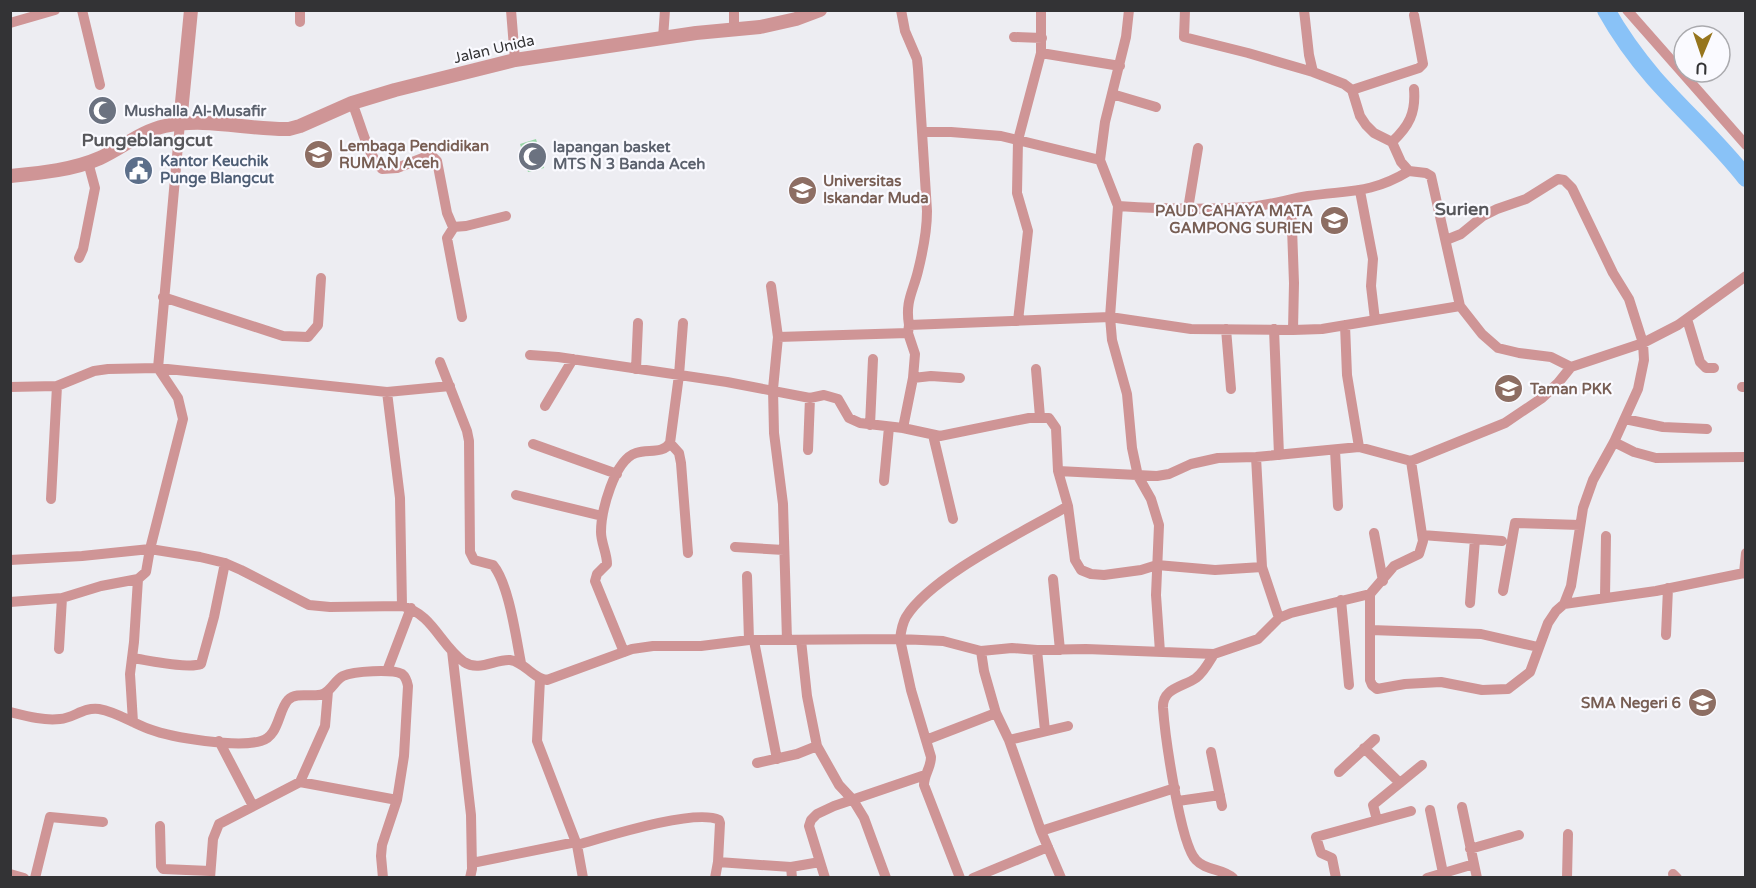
<svg xmlns="http://www.w3.org/2000/svg" width="1756" height="888" font-family="'Varela Round',sans-serif">
<style>
.green{fill:#99d7a7}
.lines{fill:none;stroke-linecap:round;stroke-linejoin:round}
.river{stroke:#89c2f7;stroke-width:18}
.minor{stroke:#cf9596;stroke-width:10}
.tertiary{stroke:#cf9596;stroke-width:14}
.labels{text-anchor:middle;stroke-width:4.5;stroke-linejoin:round;paint-order:stroke}
.street-label{font-size:15px;fill:#333335;stroke:#fafaff}
.worship-label{font-size:15px;font-weight:bold;fill:#5b616d;stroke:#fafaff;text-anchor:start}
.education-label{font-size:15px;font-weight:bold;fill:#785e54;stroke:#fafaff;text-anchor:start}
.service-label{font-size:15px;font-weight:bold;fill:#4e5e75;stroke:#fafaff;text-anchor:start}
.quarter-label{font-size:18px;font-weight:bold;fill:#57575b;stroke:#fafaff}
</style>
<rect width="100%" height="100%" fill="#ededf2"/>
<!-- green -->
<path class="green" d="M536,139L544,168L528,172L520,144Z"/>
<g class="lines">
<!-- river -->
<path class="river" d="M1606,10C1620,35 1636,57 1654,78C1684,112 1718,142 1746,178"/>
<!-- minor -->
<path class="minor" d="M82,10L100,85
M300,10V22
M511,10L515,60
M734,10V30
M901,10L905,31L917,59L918,69L927,211C927,231 923,251 918,271C913,292 905,301 909,325
M1129,10L1126,37L1105,122L1100,160L1118,206L1110,317L1112,340L1127,394L1132,448L1138,476L1151,499L1159,525L1156,595L1160,652
M1185,10L1184,37L1248,53L1313,72
M1304,10L1309,55L1313,72L1344,84L1352,90L1360,116L1366,125L1374,133L1392,142L1401,162L1409,171L1426,173L1431,176L1460,306L1482,334L1498,348L1519,353L1551,357L1571,367
M1627,10L1746,145
M10,23L55,10
M1014,37L1042,38
M663,38L665,10
M1041,53L1120,66
M1352,90L1419,68L1423,64L1414,15
M1112,94L1156,107
M352,103C361,123 366,153 382,169L397,168L428,156L433,157L437,161L447,213L453,227L466,226L506,216
M922,132H951L1001,136L1100,160
M1392,142C1409,126 1416,113 1414,89
M1360,191L1373,259L1371,286L1375,320
M1291,200L1294,283L1293,330
M1118,206C1161,209 1206,210 1250,207C1270,205 1289,199 1308,196C1349,190 1371,194 1409,171
M1188,209L1198,148
M454,227L447,238L462,317
M79,258L83,249L95,188L88,162
M771,286L778,337L773,389L774,433L783,504L787,640
M163,297L283,336L308,337L318,325L321,278
M1687,319L1700,362L1706,368H1714
M1018,321L1028,231L1017,193L1018,140L1041,53V10
M1345,325L1347,375L1359,447
M1226,329L1231,389
M1274,329L1279,455
M778,337L908,333L909,325L1110,317L1191,329L1293,330L1322,329L1460,306
M530,355L558,357L727,382L810,398L824,395L838,399L849,418L860,423L903,428L940,436L1029,418H1049L1056,428L1058,471L1068,506L1075,560L1081,570L1091,574L1104,575L1141,570L1157,565L1215,570L1262,567
M440,362L467,431L469,441L470,552L474,560L493,565C509,584 516,638 521,663
M636,369L638,323
M1036,369L1040,417
M913,378L931,376L960,378
M10,387L57,386L94,371L108,369L158,368L387,392L450,386
M1742,387H1746
M387,392L400,498L402,606
M545,406L573,359
M1625,419L1663,427L1707,429
M870,425L873,359
M903,428L913,378L915,354L908,333
M933,435L953,519
M1614,442L1634,452L1656,458L1746,457
M670,443L679,453L681,463L688,553
M533,444L617,474
M808,450L810,398
M1335,450L1338,506
M1256,457L1262,567L1279,618
M1058,471L1157,476L1169,474L1191,464L1218,458L1256,457L1359,447L1411,461L1505,423L1542,398L1558,383L1571,367L1643,343L1678,325L1746,276
M884,481L889,427
M516,495L602,516
M51,499L57,386
M1374,533L1383,581
M1422,535L1502,541
M735,547L784,550
M10,560L82,556L150,549L200,557L225,563L241,570L309,605L330,607L402,606C433,614 440,645 464,662C479,672 495,659 510,660C525,662 532,678 547,680L632,649L653,646H701L749,640L900,639L943,641L981,651L1012,648L1037,650L1086,649L1214,654L1258,639L1279,618L1291,613L1370,594L1394,566L1419,554L1423,541L1411,461
M1744,573L1746,553
M747,576L749,640
M1053,579L1060,650
M1503,591L1515,523L1580,525
M1370,594V680L1372,685L1377,689L1405,684L1441,682L1482,690L1508,689L1530,672L1548,623L1556,611L1564,604L1571,586L1583,508L1593,480L1614,442L1638,389L1644,360L1643,343L1629,299L1613,273L1572,188L1564,180L1558,179L1526,199L1497,209L1483,216L1461,234L1446,240
M1605,597L1606,536
M1341,600L1349,685
M10,602L62,598L101,586L138,579L146,572L150,549L183,419L178,398L158,368L180,123
M1470,603L1475,539
M1564,604L1656,591L1744,573L1746,574
M1371,630L1481,634L1538,647
M1666,635L1668,588
M801,640L807,696L817,746L839,785L853,800L864,818L886,878
M754,641L777,759
M59,649L62,598
M1037,650L1045,731
M452,651L471,815L472,869L470,878
M981,651L984,671L996,713L1009,740L1041,831L1061,878
M624,652L595,581L597,574L607,564C607,553 601,543 601,532C601,512 614,460 636,453C648,449 663,454 670,443L679,375L683,323
M1214,654C1209,662 1204,672 1196,678C1183,687 1162,688 1163,708C1165,735 1180,844 1196,860C1206,871 1222,868 1233,878
M132,658C147,660 188,669 201,664L214,617L225,563
M387,671L411,608
M540,679L537,741L577,845
M10,712C26,716 44,721 60,719C74,718 83,707 99,709C117,712 132,723 149,729C173,738 237,748 261,741C279,736 278,711 288,700C297,691 313,698 323,694C332,690 335,680 343,676C354,671 392,669 402,674C406,677 407,681 408,686L404,756L397,800L382,845L381,856L383,878
M133,722L130,674L134,642L138,579
M926,740L996,713
M1009,740L1068,726
M219,741L253,806
M1364,748L1400,783
M1211,752L1222,806
M757,763L797,754L817,746
M1339,772L1375,739
M300,782L325,726L328,691
M1178,801L1220,795
M1430,810L1443,873
M1377,820L1373,805L1422,765
M160,826L161,866L163,869L210,871
M1041,831L1175,788
M1470,849L1519,835
M718,862L791,867
M472,863L576,842
M1474,864L1477,878
M10,874L24,878
M1673,874L1677,878
M35,878L50,817L103,822
M210,878L213,839L219,824L300,782L397,800
M583,878L577,845C605,837 695,808 719,820L720,823L718,862L715,878
M792,878L791,867L820,862
M825,878L809,826L811,820L817,814L834,806L925,775
M960,878L924,785C924,774 931,768 931,757L911,690L900,639C901,631 902,624 906,617C931,576 1025,531 1068,506
M973,878L1048,847
M1336,878L1332,858L1321,853L1316,837L1411,811
M1427,878L1474,864L1462,807
M1567,878L1568,834"/>
<!-- tertiary -->
<path class="tertiary" d="M180,123L191,10
M10,176C40,173 73,170 100,158C122,148 141,131 165,126C206,117 248,130 289,129L300,126L352,103L395,90L515,60L696,33L760,27L796,19L820,10"/>
</g>
<!-- icons -->
<defs>
<symbol id="mosque-disc" viewBox="-11 -11 22 22"><circle r="9.5" fill="#6b7280" stroke="#fafaff"/><path d="M3.5-4.9A6 6 0 1 0 3.5 4.9A5 5 0 1 1 3.5-4.9Z" fill="#fff"/></symbol>
<symbol id="school-disc" viewBox="-11 -11 22 22"><circle r="9.5" fill="#8d6e63" stroke="#fafaff"/><path d="M0-5L7-2L0 1L-7-2ZM-4 1L0 2.5L4 1V4Q0 6-4 4Z" fill="#fff"/></symbol>
<symbol id="civic-disc" viewBox="-11 -11 22 22"><circle r="9.5" fill="#5c6f8a" stroke="#fafaff"/><path d="M-.6-6.5H3V-4.5H.6V-3L4-1V1h2V6H-6V1h2V-1L-.6-3ZM-1.2 2.5V6h2.4V2.5Z" fill="#fff"/></symbol>
<symbol id="university-disc" viewBox="-11 -11 22 22"><circle r="9.5" fill="#8d6e63" stroke="#fafaff"/><path d="M0-5L7-2L0 1L-7-2ZM-4 1L0 2.5L4 1V4Q0 6-4 4Z" fill="#fff"/></symbol>
</defs>
<g fill-rule="evenodd">
<use href="#mosque-disc" x="86" y="94" width="33" height="33"/>
<use href="#school-disc" x="302" y="138" width="33" height="33"/>
<use href="#mosque-disc" x="516" y="140" width="33" height="33"/>
<use href="#civic-disc" x="122" y="154" width="33" height="33"/>
<use href="#university-disc" x="786" y="174" width="33" height="33"/>
<use href="#school-disc" x="1318" y="204" width="33" height="33"/>
<use href="#school-disc" x="1492" y="372" width="33" height="33"/>
<use href="#school-disc" x="1686" y="686" width="33" height="33"/>
</g>
<g class="labels">
<!-- street labels -->
<g class="street-label">
<text transform="translate(494 49) rotate(-13)" y="5">Jalan Unida</text>
</g>
<!-- worship labels -->
<g class="worship-label">
<text x="124" y="116">Mushalla Al-Musafir</text>
<text x="553" y="152">lapangan basket<tspan x="553" dy="17">MTS N 3 Banda Aceh</tspan></text>
</g>
<!-- education labels -->
<g class="education-label">
<text x="339" y="151">Lembaga Pendidikan<tspan x="339" dy="17">RUMAN Aceh</tspan></text>
<text x="823" y="186">Universitas<tspan x="823" dy="17">Iskandar Muda</tspan></text>
<text x="1313" y="216" text-anchor="end">PAUD CAHAYA MATA<tspan x="1313" dy="17">GAMPONG SURIEN</tspan></text>
<text x="1530" y="394">Taman PKK</text>
<text x="1681" y="708" text-anchor="end">SMA Negeri 6</text>
</g>
<!-- service labels -->
<g class="service-label">
<text x="160" y="166">Kantor Keuchik<tspan x="160" dy="17">Punge Blangcut</tspan></text>
</g>
<!-- quarter labels -->
<g class="quarter-label">
<text x="147" y="146">Pungeblangcut</text>
<text x="1462" y="215">Surien</text>
</g>
</g>
<!-- border -->
<rect width="1756" height="888" fill="none" stroke="#333335" stroke-width="24"/>
<!-- north arrow -->
<g transform="translate(1702 54) rotate(182)"><circle r="28" fill="#fafaff" stroke="#aaaaae" stroke-width="1.5"/>
<path d="M0-4.5L10 22L0 15L-10 22Z" fill="#96751d"/>
<text y="-9" font-size="16" font-weight="bold" text-anchor="middle" fill="#333335">U</text>
</g>
</svg>
